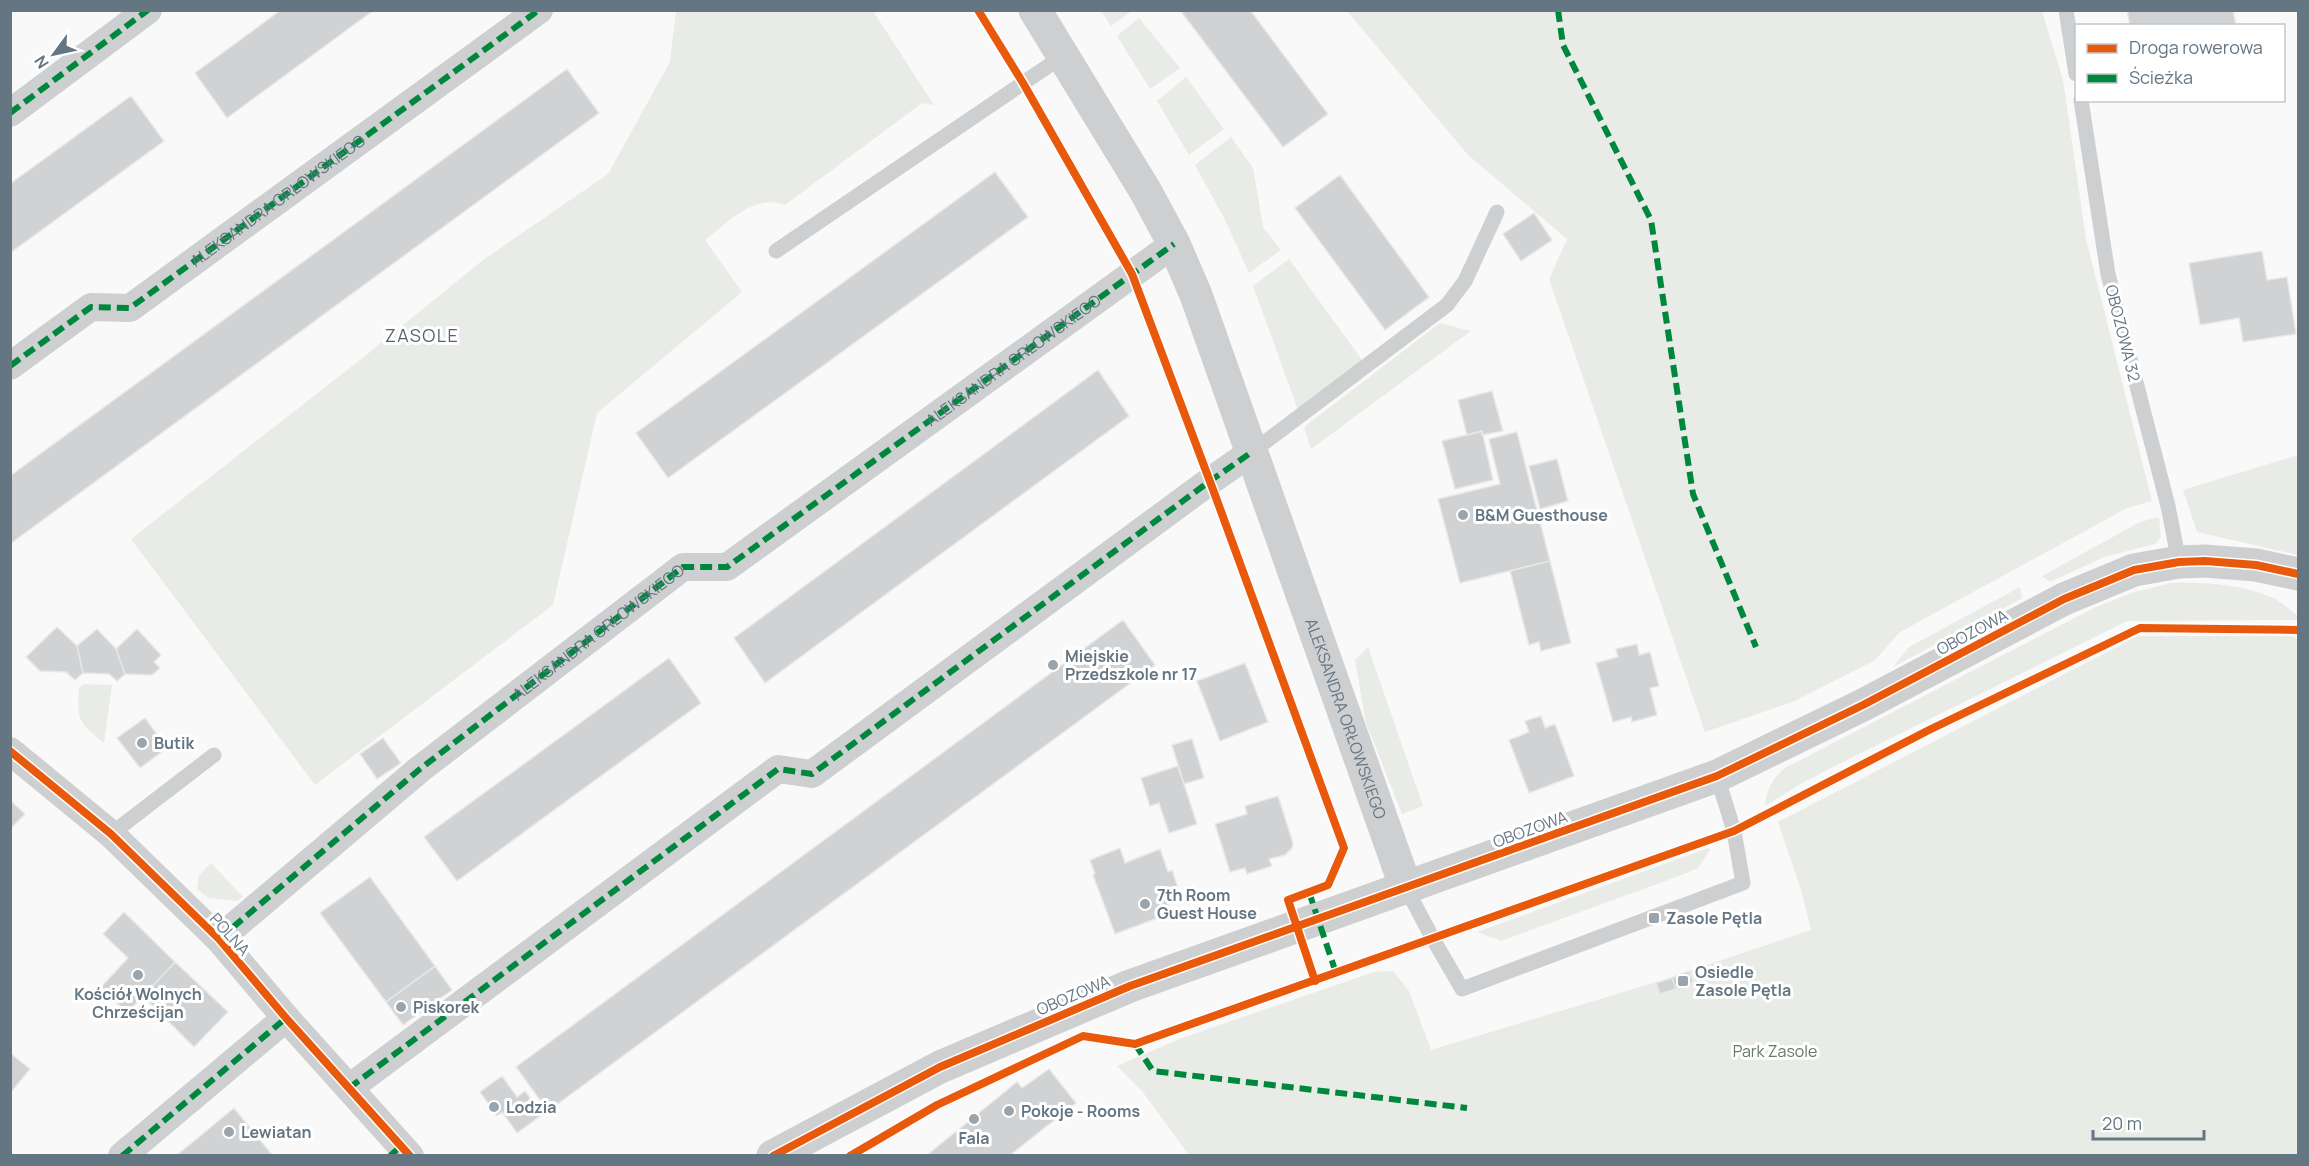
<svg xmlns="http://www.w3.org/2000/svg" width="2309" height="1166" font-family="Manrope,sans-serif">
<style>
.green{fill:#e8ebe6}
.building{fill:#d0d2d3;stroke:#e8e8e8;stroke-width:1.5}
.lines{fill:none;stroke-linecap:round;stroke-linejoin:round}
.service{stroke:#cecfd0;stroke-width:15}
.minor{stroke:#cecfd0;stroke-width:28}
.tertiary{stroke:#cecfd0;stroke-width:33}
.quiet{stroke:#00873e;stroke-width:6;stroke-dasharray:12 6;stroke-linecap:butt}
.cycleway-casing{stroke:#fff;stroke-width:11}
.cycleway{stroke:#e8590c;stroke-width:8}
.poi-dot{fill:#99a4ac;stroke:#fff;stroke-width:2}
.labels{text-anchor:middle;stroke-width:6;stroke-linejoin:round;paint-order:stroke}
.street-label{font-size:16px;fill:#657683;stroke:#fff}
.poi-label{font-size:16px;font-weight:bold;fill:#657683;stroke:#fff;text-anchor:start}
.park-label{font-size:16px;fill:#687a64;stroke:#fff}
.neighbourhood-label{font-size:18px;letter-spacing:1.5px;fill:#57646e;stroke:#fff}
</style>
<rect width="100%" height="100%" fill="#f9f9f9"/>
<!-- green -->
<path class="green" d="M676,11H873L934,105L922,103L785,205C755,193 727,223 705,240L742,292L597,413L553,605L315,785L131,539L365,356L483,260L608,174L670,62Z
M1101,11H1132L1111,26Z
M1347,11H2042L2063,80L2086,239L2152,501L2127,508L1900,632L1875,660L1795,701L1705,732L1549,279L1567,239L1468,155Z
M1139,18L1180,68L1150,89L1117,36Z
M1186,77L1224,129L1189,155L1157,101Z
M1231,137L1253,168L1263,227L1281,250L1249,273L1225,220L1195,165Z
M1289,259L1362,360L1298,410L1253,286Z
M1440,323L1471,331L1311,449L1304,427Z
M2298,455V555L2197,532L2183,490Z
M2159,517L2161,537L2155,544L2104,557L2050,582L2042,576L2140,522Z
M2171,583C2205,582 2240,584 2271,597C2281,601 2290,610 2298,616V620L2127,621L1847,760L1802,783L1765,806C1766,792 1773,777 1785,768L2094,608L2131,593Z
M2020,587L2022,598L2019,600L1893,667L1909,647Z
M2138,636H2293L2298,640V1155H1189L1142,1091L1117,1066L1179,1039L1374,972L1393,971L1409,991L1431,1050L1650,984L1811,930L1801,890L1778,822Z
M1368,647L1423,806L1402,814L1366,723L1355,660Z
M83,684L112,685L104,743C78,721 77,722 79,688Z
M1708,848L1710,850L1698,868L1679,876L1501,941L1477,932Z
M211,863L243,897L237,901L208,898L197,889L199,875Z"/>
<!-- building -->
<path class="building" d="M281,10H374L227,118L195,73Z
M1180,10H1250L1328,114L1283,147Z
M2127,10H2233L2236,26H2130Z
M567,69L599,113L10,544V476Z
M131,96L164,141L10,253V184Z
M995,172L1028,217L668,478L636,433Z
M1340,175L1429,297L1385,330L1295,208Z
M1534,213L1552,240L1521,261L1503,234Z
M2262,251L2267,280L2287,277L2296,334L2243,342L2239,318L2200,325L2189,263Z
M1098,370L1129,416L765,683L734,638Z
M1492,391L1503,431L1482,435V431L1467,435L1458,400Z
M1482,431L1493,480L1455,489L1442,441Z
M1517,432L1550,561L1460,583L1438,499L1500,484L1489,439Z
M1557,459L1568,501L1540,509L1529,466Z
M1550,561L1571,643L1541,651L1539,642L1529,645L1510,571Z
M1123,620L1155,665L548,1111L516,1067Z
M57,627L77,646L83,673L75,680L66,672L40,671L26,657Z
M97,629L116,649L125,674L117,681L109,674L83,673L77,646Z
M137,629L161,655L154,662L160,668L152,675L125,674L116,649Z
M1637,644L1639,655L1650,652L1659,686L1650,688L1657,715L1632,722L1631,717L1613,722L1596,663L1618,657L1616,649Z
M669,658L701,703L457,881L424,837Z
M1245,663L1268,722L1220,741L1197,681Z
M1541,716L1545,728L1555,724L1574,776L1529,793L1509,740L1529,732L1525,721Z
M145,718L167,748L140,768L117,738Z
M383,738L401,763L377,779L360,754Z
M1192,739L1204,778L1184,784L1172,745Z
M1178,766L1197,824L1169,833L1159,803L1150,806L1141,778Z
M1278,796L1293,843L1292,848L1285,855L1269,859L1272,866L1247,874L1245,868L1230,872L1215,824L1247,814L1245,806Z
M10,800L25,814L10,829Z
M1120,848L1125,863L1160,849L1168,872L1172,870L1178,888L1164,893L1171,913L1115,934L1093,875L1095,874L1090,860Z
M370,877L435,966L386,1002L320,913Z
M124,912L175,962L127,1013L101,987L128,958L103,934Z
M175,962L228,1012L194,1047L143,996Z
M435,966L452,990L403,1025L386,1002Z
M1689,971L1693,982L1676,989L1672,978Z
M1672,978L1676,989L1660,994L1656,983Z
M10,1053L30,1069L12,1091L10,1089Z
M1049,1069L1076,1103L1009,1156H926L1017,1082L1022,1088Z
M502,1076L517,1097L525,1091L543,1114L517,1133L502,1112L497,1116L480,1092Z
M234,1108L273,1156H176Z"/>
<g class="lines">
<!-- service -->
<path class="service" d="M2066,10L2076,74
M2081,100L2108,274L2168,506L2179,562
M776,251L1063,56
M1252,452L1447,305L1465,281L1497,212
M111,834L214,755
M1406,888L1433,939L1462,989L1743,883L1734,831L1717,776"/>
<!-- minor -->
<g class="minor">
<path d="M10,113L148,10"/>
<path d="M10,366L91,307L130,308L539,10"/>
<path d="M10,751L111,834L219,939L286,1018L410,1156"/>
<path id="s1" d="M219,939L420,769L683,567H727L1174,244"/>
<path d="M349,1088L778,769L812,774L1210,481L1252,452"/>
<path d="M122,1156L286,1018"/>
</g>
<!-- tertiary -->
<g class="tertiary">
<path id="s2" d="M1035,10L1146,192L1174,244L1196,295L1406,888"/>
<path d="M773,1156L940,1067L1130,986L1717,776L1863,705L2064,599L2134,570L2179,562L2205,561L2256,565L2298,574"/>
</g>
<!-- quiet -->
<g class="quiet">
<path d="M1558,10L1563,45L1651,220L1693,494L1756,647"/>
<path d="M10,113L148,10"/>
<path id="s3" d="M10,366L91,307L130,308L539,10"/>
<path d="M1309,892L1336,973"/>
<path d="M219,939L420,769L683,567H727L1174,244"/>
<path d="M1135,1044L1153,1071L1467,1108"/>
<path d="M349,1088L778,769L812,774L1210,481L1252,452"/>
<path d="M122,1156L286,1018"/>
<path d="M390,1156L402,1145"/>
</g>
<defs>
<path id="cycleway" d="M978,10L1023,83L1132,274L1215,495L1344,848L1328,885L1288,900L1315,981
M10,751L111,834L219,939L286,1018L410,1156
M773,1156L940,1067L1130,986L1717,776L1863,705L2064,599L2134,570L2179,562L2205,561L2256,565L2298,574
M850,1156L937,1105L1083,1036L1135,1044L1734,831L1929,730L2140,628L2298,630"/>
</defs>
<!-- cycleway casing -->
<use href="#cycleway" class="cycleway-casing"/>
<!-- cycleway -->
<use href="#cycleway" class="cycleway"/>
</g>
<!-- markers -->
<g class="poi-dot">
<circle cx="1463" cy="515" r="6"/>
<circle cx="1053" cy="665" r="6"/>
<circle cx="142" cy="743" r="6"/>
<circle cx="1145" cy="904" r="6"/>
<rect x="1648" y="912" width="12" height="12" rx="3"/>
<circle cx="138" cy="975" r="6"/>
<rect x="1677" y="975" width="12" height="12" rx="3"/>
<circle cx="401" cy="1007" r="6"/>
<circle cx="494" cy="1107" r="6"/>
<circle cx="1009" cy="1111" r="6"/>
<circle cx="974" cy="1119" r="6"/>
<circle cx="229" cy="1132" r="6"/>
</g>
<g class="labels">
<!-- street labels -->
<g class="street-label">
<text dy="6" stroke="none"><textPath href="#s3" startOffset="322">ALEKSANDRA ORŁOWSKIEGO</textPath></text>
<text transform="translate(2123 333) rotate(76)" y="6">OBOZOWA 32</text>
<text dy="6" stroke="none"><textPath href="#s1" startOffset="992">ALEKSANDRA ORŁOWSKIEGO</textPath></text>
<text transform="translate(1972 632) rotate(-28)" y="6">OBOZOWA</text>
<text dy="6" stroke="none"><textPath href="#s1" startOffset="488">ALEKSANDRA ORŁOWSKIEGO</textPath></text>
<text dy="6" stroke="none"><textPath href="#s2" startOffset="777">ALEKSANDRA ORŁOWSKIEGO</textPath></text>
<text transform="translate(1530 829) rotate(-20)" y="6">OBOZOWA</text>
<text transform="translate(230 934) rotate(48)" y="6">POLNA</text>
<text transform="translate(1073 995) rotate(-23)" y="6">OBOZOWA</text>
</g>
<!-- poi labels -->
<g class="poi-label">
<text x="1475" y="521">B&amp;M Guesthouse</text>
<text x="1065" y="662">Miejskie<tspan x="1065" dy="18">Przedszkole nr 17</tspan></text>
<text x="154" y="749">Butik</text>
<text x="1157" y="901">7th Room<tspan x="1157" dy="18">Guest House</tspan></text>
<text x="1666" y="924">Zasole Pętla</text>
<text x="1695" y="978">Osiedle<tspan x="1695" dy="18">Zasole Pętla</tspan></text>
<text x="138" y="1000" text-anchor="middle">Kościół Wolnych<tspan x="138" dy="18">Chrześcijan</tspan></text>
<text x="413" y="1013">Piskorek</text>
<text x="506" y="1113">Lodzia</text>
<text x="1021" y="1117">Pokoje - Rooms</text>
<text x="241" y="1138">Lewiatan</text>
<text x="974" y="1144" text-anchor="middle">Fala</text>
</g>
<!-- park labels -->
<g class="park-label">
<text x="1775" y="1057">Park Zasole</text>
</g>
<!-- neighbourhood labels -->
<g class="neighbourhood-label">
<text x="422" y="342">ZASOLE</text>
</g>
</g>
<!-- border -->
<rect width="2309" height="1166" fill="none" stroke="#657683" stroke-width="24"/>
<!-- legend -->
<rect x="2075" y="24" width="210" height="78" fill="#ffffff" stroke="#c1c8cd" stroke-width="1.5"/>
<rect x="2087" y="44" width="30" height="9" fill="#e8590c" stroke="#c1c8cd" stroke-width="1.5"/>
<text x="2129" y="54" font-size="18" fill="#657683">Droga rowerowa</text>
<rect x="2087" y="74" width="30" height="9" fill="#00873e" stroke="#c1c8cd" stroke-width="1.5"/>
<text x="2129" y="84" font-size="18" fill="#657683">Ścieżka</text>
<!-- north arrow -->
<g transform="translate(54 54) rotate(237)" stroke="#ffffff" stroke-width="4.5" paint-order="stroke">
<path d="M0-4.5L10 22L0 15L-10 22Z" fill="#657683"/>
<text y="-9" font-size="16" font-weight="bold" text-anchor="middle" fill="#657683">N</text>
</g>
<!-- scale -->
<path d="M2093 1130v9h111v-9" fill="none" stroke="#657683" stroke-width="3"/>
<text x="2102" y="1130" font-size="18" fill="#657683" stroke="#ffffff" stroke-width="4.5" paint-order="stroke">20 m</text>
</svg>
